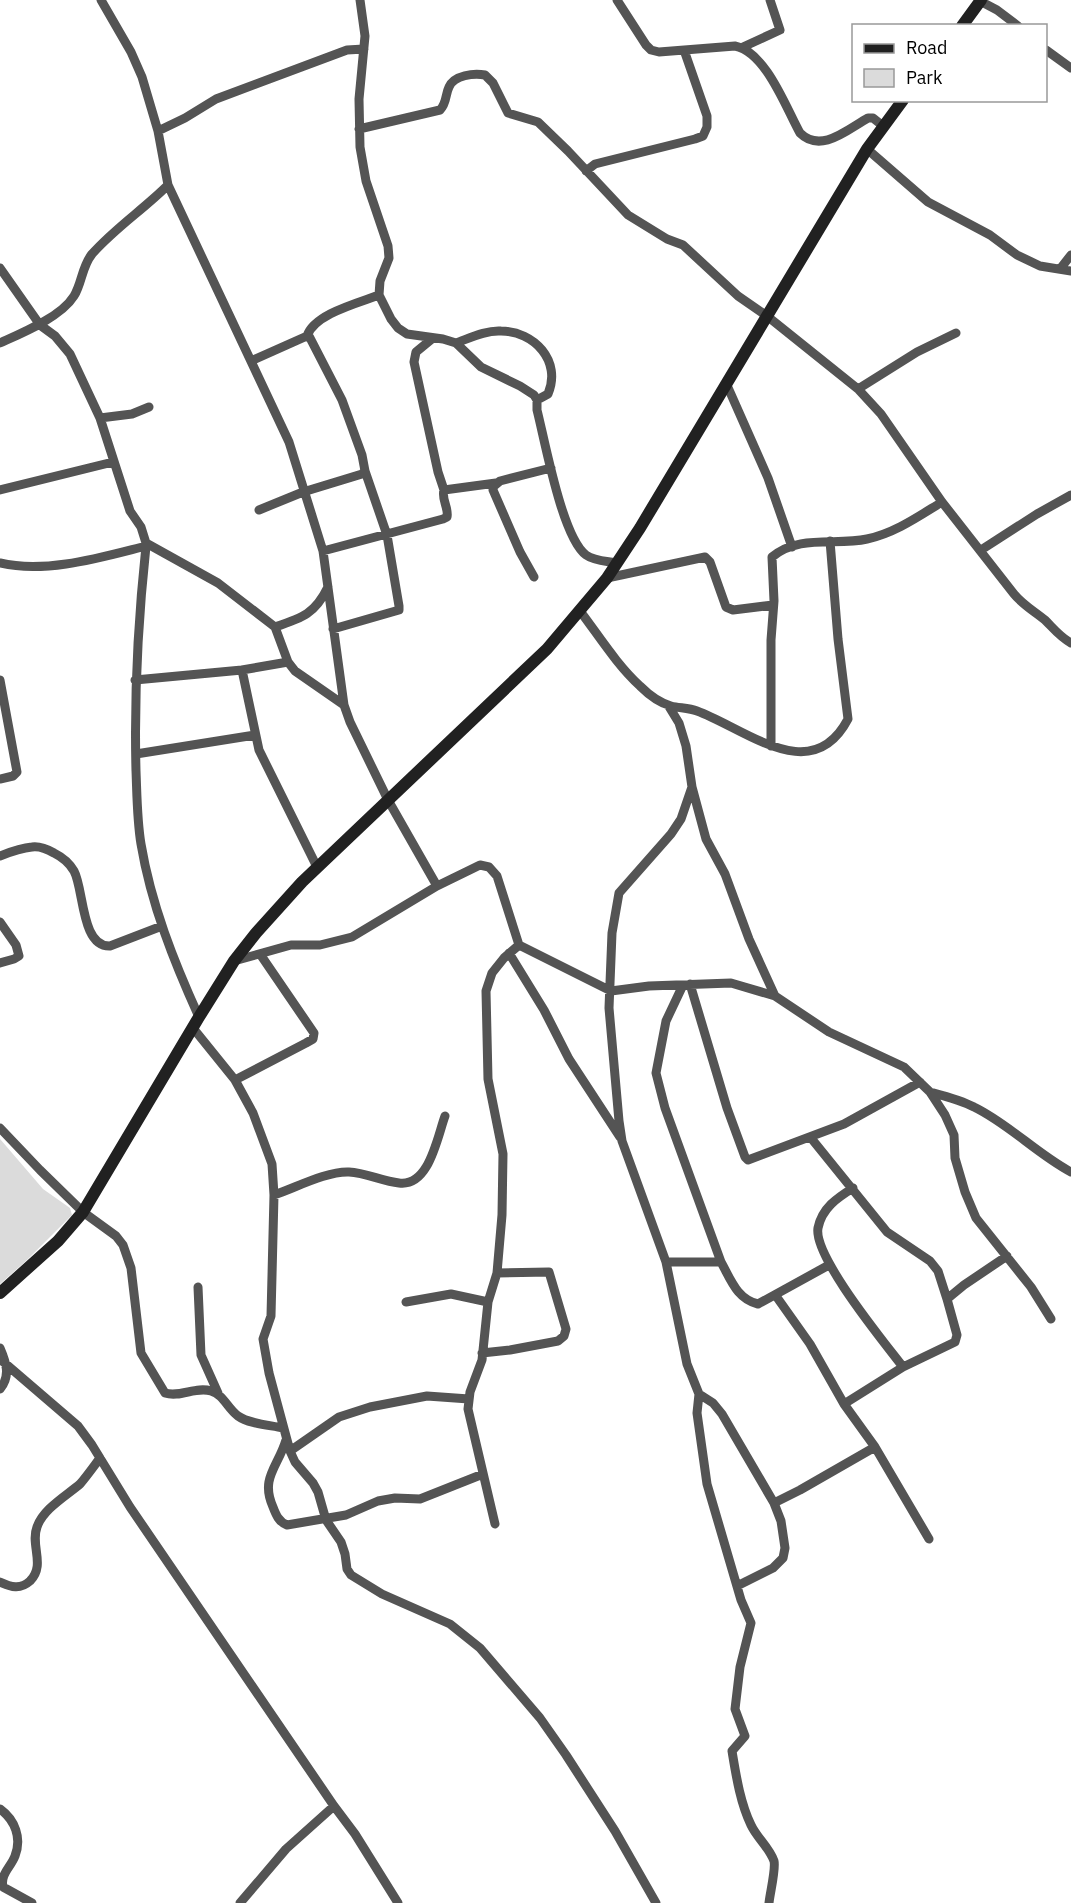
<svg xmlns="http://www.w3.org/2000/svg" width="1071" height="1903" font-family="'IBM Plex Sans',sans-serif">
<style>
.green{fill:#dbdbdb}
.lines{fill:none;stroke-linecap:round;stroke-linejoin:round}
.street{stroke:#545454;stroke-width:9}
.secondary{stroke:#212121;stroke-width:12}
</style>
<rect width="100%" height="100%" fill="#fff"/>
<!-- green -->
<path class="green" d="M0,1139L43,1189L70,1208L72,1215L27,1260L0,1284Z"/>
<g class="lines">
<!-- street -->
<path class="street" d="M101,0L131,52L142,77L158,131L168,185L289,442L323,551L344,705L350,722L388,800L437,886L480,865L489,867L497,876L519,945L504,958L492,973L486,991L488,1079L503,1154L502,1215L497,1273L488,1302L482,1360L470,1392L468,1409L495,1524
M360,0L365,36L359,99L360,147L366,181L388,246L389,258L380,281L379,295L391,319L398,328L407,334L443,339L456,343L481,367L520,386L534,395L537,400V410C545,441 562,537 586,555C594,561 607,561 617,563
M617,0L646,45L651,50L659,52L735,46C766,52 786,108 800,133C821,154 848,129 868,118H873L883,126
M980,1L997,10L1018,26
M743,47L780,30L770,0
M1046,50L1071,68
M359,129L440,110C447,103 445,95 449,87C454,75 474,73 485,75L493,83L508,113L538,122L568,151L628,215L667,239L683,245L738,296L767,316L858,389L881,414L942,502L1014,594C1023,605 1034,611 1045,620C1054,629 1060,637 1071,643
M158,131L185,118L216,99L347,50L364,49
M867,149L928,202L990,235L1017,255L1040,266L1071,271
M586,171L595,164L695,139L703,136L707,127V116L684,50
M0,268L40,325L55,336L70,354L100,418L130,511L141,527L146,543L218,583L275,627L288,662L295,671L344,705
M1060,269L1071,255
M308,334L342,400L362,455L365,471L387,535L399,606V610L333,629
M433,338L416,352L414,362L438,472L444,490
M0,343C22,333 61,317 74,296C82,283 82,266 92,254C115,228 144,209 168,185
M456,343C470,338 486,330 501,331C534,331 562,361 548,394L537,400
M251,361L307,336C314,314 358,303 379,295
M726,383L768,478L792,547
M858,389L917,352L956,333
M100,418L132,414L149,407
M0,490L113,462
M259,510L303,492L362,474L365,471
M146,546C138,621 134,695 136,771C137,795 137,820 141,844C151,904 174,962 199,1017
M981,550L1037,514L1071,495
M323,551L443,519L447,517C449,508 441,499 444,490L496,483
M0,563C46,574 102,557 146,546V543
M534,577L520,552L493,490L494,486L500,481L551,468
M607,578L705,557L710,562L726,607L733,610L773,605
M580,611C599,636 617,665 640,686C648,694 660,703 671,706C679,708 689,708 697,711C746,729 812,788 848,719L838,639L830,541
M275,627C302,618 315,614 328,587
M242,670L259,750L317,867
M0,680L17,772L13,776L0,779
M135,680L242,670L288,662
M668,705L679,723L686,746L692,787L706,839L725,874L749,939L775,996L829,1032L904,1067L930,1092L945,1115L954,1135L955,1158L965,1192L976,1218L1031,1287L1051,1319
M771,746V640L774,601L772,557C799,534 836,546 867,539C895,533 919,516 942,502
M136,754L255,735
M692,787L681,819L671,834L619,893L612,933L609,1008L619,1121L622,1141L666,1262L687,1364L699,1394L697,1413L707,1484L741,1600L751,1623L740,1667L735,1709L745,1736L732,1751C736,1775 740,1802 751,1825C757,1838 769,1847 774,1861C776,1869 770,1893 769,1903
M0,856C10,852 21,848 32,847C39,846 47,849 54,853C62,857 70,864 74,871C84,889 81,947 110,946L162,926
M0,922L16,945L19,956L14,959L0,963
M519,945L611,991L649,986L731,983L775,996
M509,953L544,1010L569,1059L620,1137
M234,961L291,945H320L352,937L437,886
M690,984L727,1108L745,1157L748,1160L844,1124L920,1082
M683,985L666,1021L656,1073L665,1108L721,1262C731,1280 737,1299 758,1304L829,1265
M193,1028L235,1080L253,1113L272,1164L274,1195L271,1316L263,1339L269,1373L290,1451L295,1462L313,1483L318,1492L326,1520L341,1542L345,1554L347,1569L351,1575L382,1594L450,1624L480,1648L540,1718L566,1755L615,1831L656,1903
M235,1080L306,1043L313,1039L314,1033L260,954
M930,1092C945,1096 961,1100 974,1107C1009,1124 1037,1154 1071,1172
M0,1128L40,1170L83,1212L116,1236L123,1245L131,1268L141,1353L165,1393C180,1398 196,1386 211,1391C224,1395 227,1408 238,1416C249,1424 269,1425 283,1428
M811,1138L887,1232L930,1261L938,1271L947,1299
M853,1188C837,1198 822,1208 818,1228C813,1256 884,1342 903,1367
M274,1195C295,1188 327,1171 349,1172C366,1173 382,1181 399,1183C429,1187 437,1138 445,1116
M666,1262H721
M198,1287L201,1355L218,1393
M776,1296L810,1344L844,1404L875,1447L929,1539
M406,1302L451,1294L488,1302
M0,1348C6,1362 11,1376 0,1389
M482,1353L510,1350L558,1341L564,1336L566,1329L549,1272L497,1273
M0,1359L78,1426L92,1445L130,1507L334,1806L355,1834L398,1903
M699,1394L713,1403L722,1414L774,1503L781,1521L785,1548L783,1558L773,1568L737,1586
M844,1404L903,1367L955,1342L957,1335L947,1299L964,1285L1007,1256
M286,1440C278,1467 260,1478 273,1507C276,1515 279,1522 287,1525L346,1515L378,1501L395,1498L420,1499L483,1474
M290,1451L339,1417L370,1407L427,1396L469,1399
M774,1503L800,1490L875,1447
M0,1582C11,1587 20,1590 30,1581C46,1565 30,1545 37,1527C43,1509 66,1496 80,1484C87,1476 94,1466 100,1458
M0,1809C15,1820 22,1838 15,1856C11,1867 0,1874 3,1887L32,1903
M240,1903L286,1849L334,1806"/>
<!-- secondary -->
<path class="secondary" d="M962,26L981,0
M0,1293L58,1241L83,1212L199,1017L234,961L256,933L302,882L547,649L607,578L640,528L867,149L903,100"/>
</g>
<!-- legend -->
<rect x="852" y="24" width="195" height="78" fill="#ffffff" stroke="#999999" stroke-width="1.5"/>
<rect x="864" y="44" width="30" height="9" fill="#212121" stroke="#999999" stroke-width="1.5"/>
<text x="906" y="54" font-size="18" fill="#000000">Road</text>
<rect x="864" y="69" width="30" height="18" fill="#dbdbdb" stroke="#999999" stroke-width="1.5"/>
<text x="906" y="84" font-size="18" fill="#000000">Park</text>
</svg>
